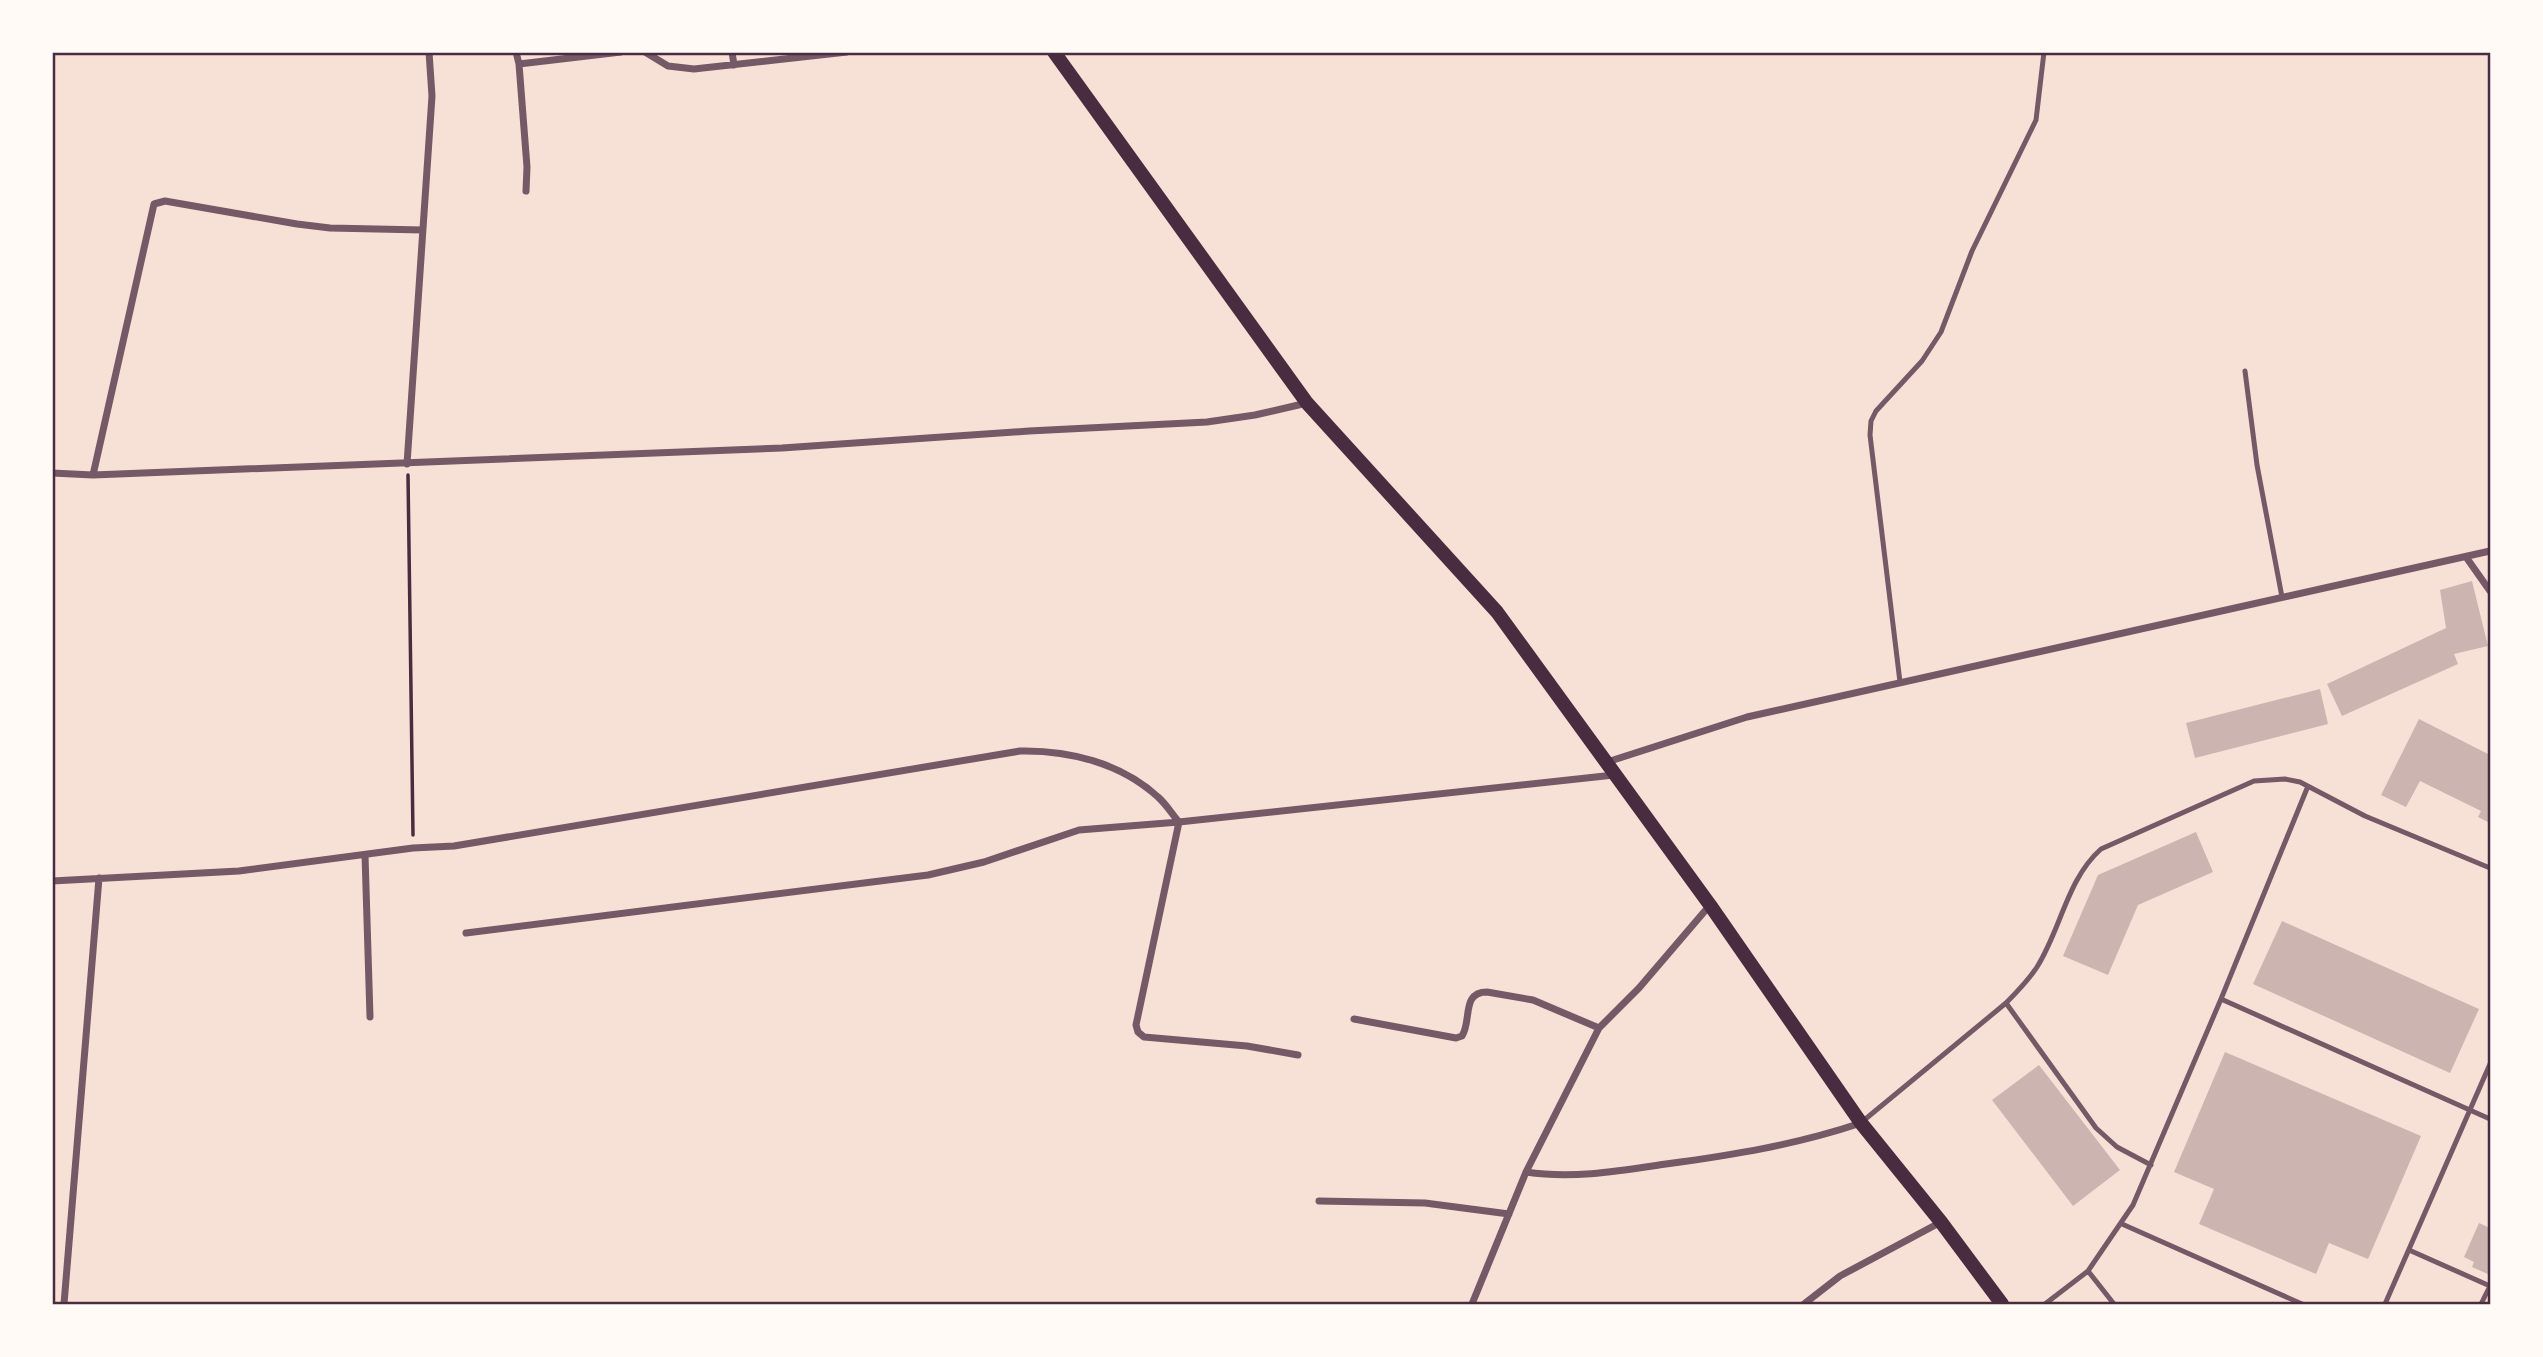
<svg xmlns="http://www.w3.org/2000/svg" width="2543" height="1357" font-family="Helvetica,sans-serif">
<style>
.building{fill:#ccb4b1}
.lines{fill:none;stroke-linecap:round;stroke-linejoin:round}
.path{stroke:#4a2c40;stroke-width:3.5}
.service{stroke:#755966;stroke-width:5}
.minor{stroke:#755966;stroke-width:7}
.secondary{stroke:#4a2c40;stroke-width:14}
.neatline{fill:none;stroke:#4a2c40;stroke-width:2.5}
</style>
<rect width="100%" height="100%" fill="#f7e1d7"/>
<!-- building -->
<path class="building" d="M2472,581L2488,646L2454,654L2458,664L2342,716L2327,684L2446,628L2440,590Z
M2320,689L2328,724L2195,758L2186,723Z
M2419,719L2490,755V823L2478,817L2481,811L2420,781L2406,807L2381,795Z
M2196,832L2213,872L2138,905L2108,975L2063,956L2098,875Z
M2282,921L2479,1009L2450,1073L2253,984Z
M2225,1052L2421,1136L2368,1259L2329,1243L2316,1274L2199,1224L2214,1189L2174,1172Z
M2039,1065L2120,1170L2073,1206L1992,1100Z
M2479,1223L2490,1228V1275L2472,1267L2474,1262L2464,1257Z"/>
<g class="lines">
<!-- path -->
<path class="path" d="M408,475L413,835"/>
<!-- service -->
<path class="service" d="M2245,371L2257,465L2282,597
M1900,682L1870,435L1871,421L1876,411L1922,361L1941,332L1972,251L2036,120L2044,52
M2221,999L2490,1119
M2006,1003L2096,1128L2117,1147L2151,1165
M1863,1121L2006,1003C2017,992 2028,981 2037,967C2061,929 2067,879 2101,849L2254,781L2285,779L2300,782L2365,816L2490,868
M2122,1224L2302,1304
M2409,1250L2490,1286
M2088,1271L2114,1304
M2045,1304L2088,1271L2133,1205L2221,999L2308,786
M2385,1304L2490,1064
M2481,1304L2490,1286"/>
<!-- minor -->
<path class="minor" d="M516,52L519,64L621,52
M645,52L668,66L694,69L847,52
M732,52L734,65
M519,64L527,167L526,191
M407,464L432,96L429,52
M52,473L93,475L782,448L1029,431L1207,422L1255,415L1307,403
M93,475L154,204L165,201L297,224L330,228L423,230
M2466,557L2490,591
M1607,762L1747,717L2490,551
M365,855L370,1017
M52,881L239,871L413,848L454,846L1020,751C1069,750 1121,763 1158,797C1166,804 1172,814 1179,822L1614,775
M466,933L928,875L984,862L1079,830L1179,822L1136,1025L1138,1032L1144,1037L1247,1046L1298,1055
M1354,1019L1456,1038L1462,1036C1472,1021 1461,992 1487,992L1533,1000L1599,1028
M1526,1172C1573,1179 1619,1171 1666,1164C1733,1155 1795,1145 1861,1123
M1319,1201L1425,1203L1509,1214
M64,1304L99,878
M1472,1304L1526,1172L1599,1028L1639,988L1710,905
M1804,1304L1840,1276L1941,1222"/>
<!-- secondary -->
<path class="secondary" d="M1054,52L1307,403L1497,612L1710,905L1861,1123L1941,1222L2002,1304"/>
</g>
<!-- border -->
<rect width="2543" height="1357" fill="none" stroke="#fffaf5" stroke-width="108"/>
<rect x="54" y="54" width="2435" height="1249" class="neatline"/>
</svg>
